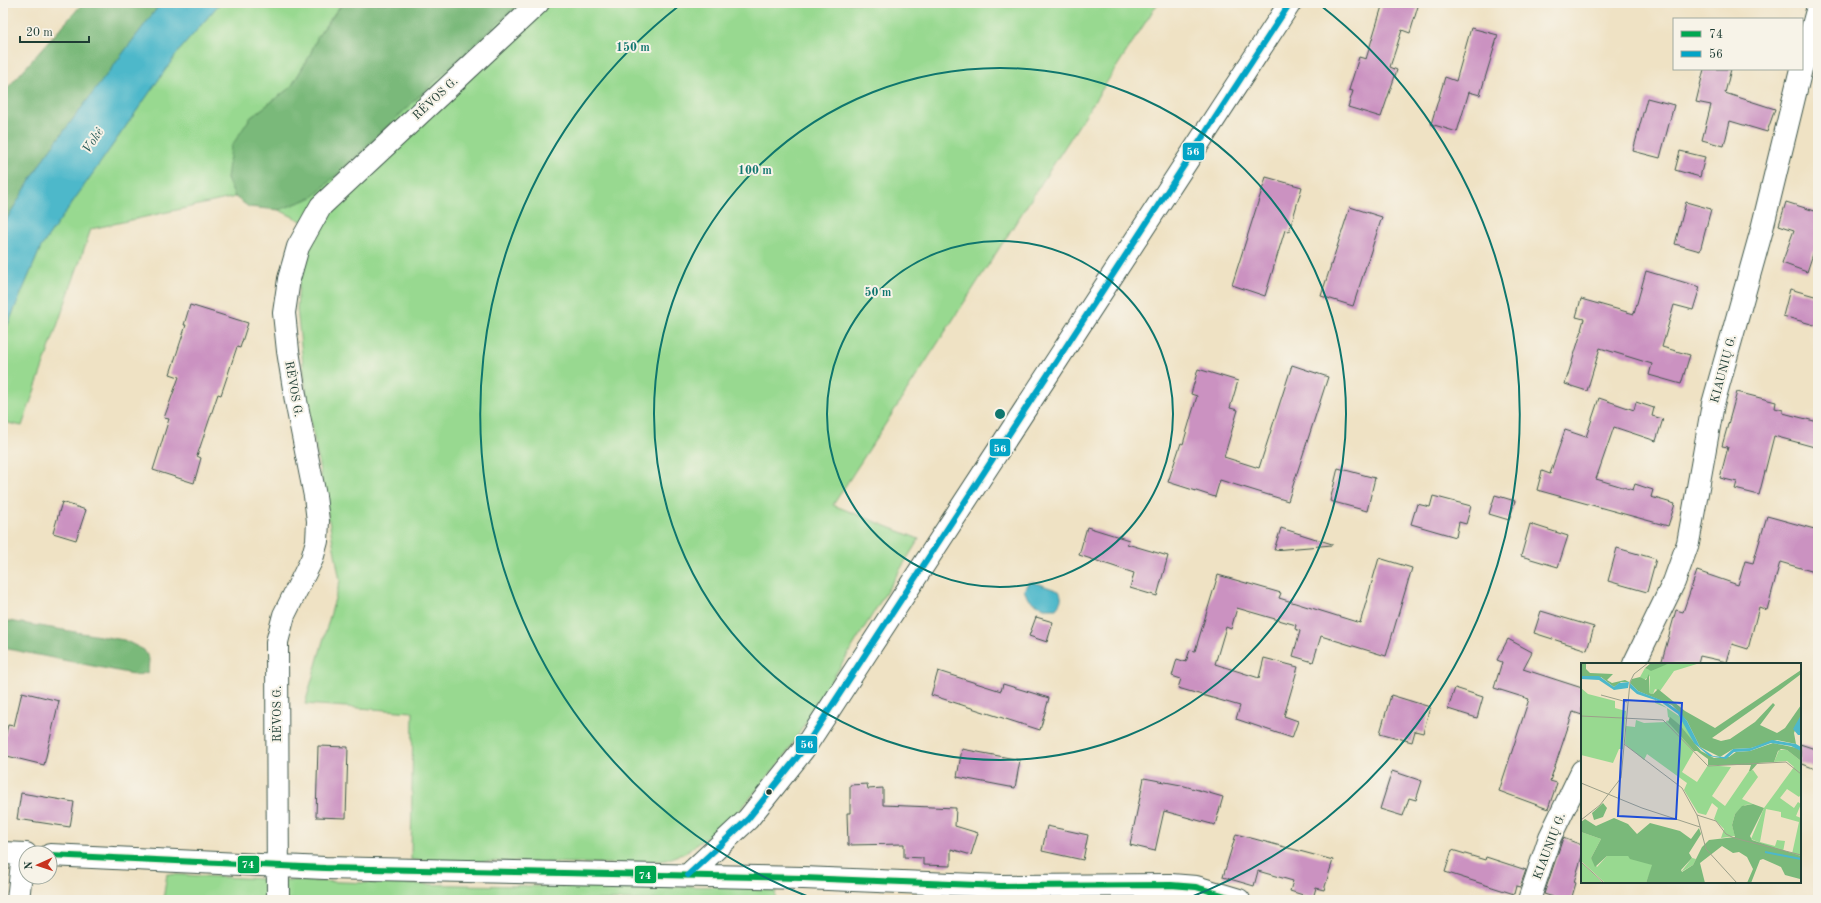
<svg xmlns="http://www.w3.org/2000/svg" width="1821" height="903" font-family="'Old Standard TT',serif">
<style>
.green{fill:#98d990;stroke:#5c8b62}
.forest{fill:#7ab97a;stroke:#4c7b57}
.water{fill:#4db8ca;stroke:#367a7f}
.building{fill:#cb92c1}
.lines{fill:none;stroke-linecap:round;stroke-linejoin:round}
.minor-casing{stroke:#3e564a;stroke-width:24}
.minor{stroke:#fff;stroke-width:22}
.bus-1-casing{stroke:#f7f3e8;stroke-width:9}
.bus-2-casing{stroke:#f7f3e8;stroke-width:9}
.bus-1{stroke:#00a651;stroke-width:6}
.bus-2{stroke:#02a4c6;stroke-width:6}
.ring{fill:none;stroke:#0f766e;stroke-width:2}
.bus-dot{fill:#1f3d34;stroke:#f7f3e8;stroke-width:1.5}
.labels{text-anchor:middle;stroke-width:4;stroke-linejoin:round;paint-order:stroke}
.street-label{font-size:12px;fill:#1f3d34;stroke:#f7f3e8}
.water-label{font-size:13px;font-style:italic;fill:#2a5c5a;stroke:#f7f3e8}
.inset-river{fill:none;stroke:#4db8ca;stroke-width:2}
.inset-road{fill:none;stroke:#9ca08a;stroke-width:1}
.view{fill:#1d4ed8;fill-opacity:0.15;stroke:#1d4ed8;stroke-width:2}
.inset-edge{fill:none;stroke:#1f3d34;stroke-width:2}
.centre{fill:#0f766e;stroke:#f7f3e8;stroke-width:2}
.ring-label{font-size:12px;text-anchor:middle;font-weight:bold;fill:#0f766e;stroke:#f7f3e8;stroke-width:4;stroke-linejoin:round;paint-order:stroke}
.line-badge{stroke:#f7f3e8;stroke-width:1.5}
.badge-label{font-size:11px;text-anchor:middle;font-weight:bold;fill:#fff}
</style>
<rect width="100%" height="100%" fill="#f7f3e8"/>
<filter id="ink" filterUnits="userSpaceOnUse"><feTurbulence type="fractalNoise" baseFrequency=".025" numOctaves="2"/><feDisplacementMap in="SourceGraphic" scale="8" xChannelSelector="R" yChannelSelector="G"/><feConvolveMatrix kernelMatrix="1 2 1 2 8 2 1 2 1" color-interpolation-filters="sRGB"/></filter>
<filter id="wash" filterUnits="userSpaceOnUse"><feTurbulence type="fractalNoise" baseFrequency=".012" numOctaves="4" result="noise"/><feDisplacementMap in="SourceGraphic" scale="16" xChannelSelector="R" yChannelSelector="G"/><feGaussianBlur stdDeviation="0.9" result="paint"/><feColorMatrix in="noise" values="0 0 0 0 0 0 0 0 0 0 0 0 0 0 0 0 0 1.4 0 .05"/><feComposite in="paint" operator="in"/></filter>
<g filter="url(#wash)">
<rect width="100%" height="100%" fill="#efe2c4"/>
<!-- green -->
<path class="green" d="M220,3H342L318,36L309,57L291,87L250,118L227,179L235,197L91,229L22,426L3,422V336L41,247L178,52Z
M520,3H1158L833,505L919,539L785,756L736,815L685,853L666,860L630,864L411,860L413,712L305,704L340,581L307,400L297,309L299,282L305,254L318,229L279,210L313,197L452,65Z
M167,874C370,886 573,888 776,886L775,900H163Z"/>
<!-- forest -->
<path class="forest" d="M83,3H161L45,156L3,225V93Z
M343,3H520L452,65L313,197L279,210L249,207L235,197L227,179L231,147L250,118L291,87L309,57L318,36Z
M3,620L124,640L144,650L149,659L148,672L138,675L3,648Z"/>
<!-- water -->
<path class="water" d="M161,3H220L178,52L41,247L3,336V225L45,156Z
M1033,582L1059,591C1063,598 1061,602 1056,608H1044L1028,599L1024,590L1028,583Z"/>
<g id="blocks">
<!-- building -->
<path class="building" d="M1383,3H1419L1410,33L1402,30L1390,67L1397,70L1381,117L1348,107L1353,91L1349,90L1359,57L1366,59Z
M1471,28L1498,35L1480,95L1469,92L1457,132L1431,124L1445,77L1456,81Z
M1704,69H1731L1725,93L1775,109L1767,132L1730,121L1724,146L1702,140L1711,105L1696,102Z
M1647,98L1674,105L1660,158L1633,151Z
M1680,151L1705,157L1700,177L1675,170Z
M1266,177L1302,187L1289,232L1285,230L1265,296L1232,285Z
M1686,202L1711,209L1700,251L1675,244Z
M1786,202L1818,212V239L1807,272L1782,263L1794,230L1779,225Z
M1350,207L1382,217L1353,306L1321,296Z
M1646,271L1700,287L1693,310L1674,305L1662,347L1690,355L1681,384L1649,375L1652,364L1600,348L1587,391L1565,384L1582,330H1581L1584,319L1576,317L1581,299L1634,314Z
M1790,289L1818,297V326L1783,316Z
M190,305L248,323L240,348L237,347L221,395L218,394L197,456L201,458L194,483L153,470L169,419L164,418L179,377L170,374L186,325H184Z
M1292,365L1328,377L1288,501L1220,480L1215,497L1168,482L1181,443L1183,444L1197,396L1191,394L1198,369L1238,381L1230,408L1238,410L1224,457L1259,468Z
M1737,392L1776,402L1775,408L1783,410V413L1818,422V448L1774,436L1759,495L1735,489L1737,482L1720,478L1728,447L1722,446Z
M1599,398L1634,410L1636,402L1654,408L1652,416L1663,419L1656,441L1614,427L1596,479L1633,490L1635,484L1653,490L1651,497L1675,504L1668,526L1537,490L1542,471L1550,474L1565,430L1586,437Z
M1338,468L1375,478L1367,511L1330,501Z
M1495,495L1515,501L1509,520L1489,514Z
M1433,496L1471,506L1466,524L1459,522L1456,537L1411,524L1417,504L1430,507Z
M62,502L86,510L76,540L53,533Z
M1767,516L1818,530V573L1780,562L1767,610L1759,607L1748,649L1732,644L1727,662L1700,656L1698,664H1661L1676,610L1683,612L1697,571L1738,585L1745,561L1753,563Z
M1530,524L1568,536L1558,567L1521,556Z
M1087,527L1129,540L1127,544L1168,556L1157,596L1130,588L1134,573L1079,555Z
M1281,528L1332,544V545L1274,550Z
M1617,548L1656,559L1647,592L1608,581Z
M1379,558L1412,568L1386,656L1321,636L1313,662L1293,656L1300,631L1295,629L1296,625L1237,608L1231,629L1226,627L1215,664L1259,678L1264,658L1298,667L1284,716L1298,721L1292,738L1236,719L1240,706L1178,688L1181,679L1172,676L1177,659L1186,662L1190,650L1195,651L1218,575L1281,593L1279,598L1360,623Z
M1541,611L1594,627L1587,650L1534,633Z
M1036,617L1053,622L1047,642L1029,636Z
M1508,639L1532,652L1523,669L1582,688V715L1573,712L1550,781L1557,783L1548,809L1499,791L1529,699L1494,688L1502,662L1497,660Z
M938,671L1001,691L1003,684L1049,698L1040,730L931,695Z
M1455,688L1483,697L1477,718L1448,709Z
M22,692L59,701L44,765L3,755V745L8,725L14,726Z
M1391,695L1430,707L1423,733L1415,731L1412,742L1380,733Z
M1800,744L1818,750V770L1800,763Z
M318,746L348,747L346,818L316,817Z
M962,749L1020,760L1015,788L957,777Z
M1392,771L1422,781L1416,800L1409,798L1403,816L1380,809Z
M1144,778L1181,785L1223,797L1215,825L1164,811L1155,851L1130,845Z
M867,784L868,789L883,788V805L956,808L955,826L978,833L971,855L951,849V866L923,865V858L904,857V844L848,845L847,813H850V785Z
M21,793L74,802L70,827L17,819Z
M1047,826L1088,835L1083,860L1042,851Z
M1236,834L1333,860L1324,890L1316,888L1313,898L1290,891L1293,881L1258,871L1254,886L1223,877Z
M1563,838L1582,845V856L1574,882L1576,883L1571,900H1563L1544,894Z
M1452,850L1485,860L1486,857L1526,870L1520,887L1516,886L1514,894L1445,872Z"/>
</g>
</g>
<g filter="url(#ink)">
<use href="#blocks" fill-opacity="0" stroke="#3e564a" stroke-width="1"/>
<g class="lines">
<defs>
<path id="minor" d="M1802,66L1818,7
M1634,664L1674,582L1688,543L1713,404L1761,233L1801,69
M3,853L26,854
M50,855L325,868L803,878L1001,886L1171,885L1196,887L1239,900
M688,875L748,819L803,750L1290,3
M18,900L23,854
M278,900L277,642L284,615L312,559L317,541L318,521L315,496L296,401L288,351L284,313L289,279L298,247L321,206L538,3
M1529,900L1550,837L1582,771"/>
</defs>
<!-- minor casing -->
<use href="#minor" class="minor-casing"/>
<!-- minor -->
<use href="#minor" class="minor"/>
<defs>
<path id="bus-1" d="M50,855L325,868L803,878L1001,886L1171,885L1196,887L1239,900"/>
<path id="bus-2" d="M688,875L748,819L803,750L1290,3"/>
</defs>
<!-- bus-1 casing -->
<use href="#bus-1" class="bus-1-casing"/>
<!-- bus-2 casing -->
<use href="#bus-2" class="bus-2-casing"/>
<!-- bus-1 -->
<use href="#bus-1" class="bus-1"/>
<!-- bus-2 -->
<use href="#bus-2" class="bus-2"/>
</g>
</g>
<!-- distance rings -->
<g class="ring">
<circle cx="1000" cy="414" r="173"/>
<circle cx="1000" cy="414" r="346"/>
<path d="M814 899A519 519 0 0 1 680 5M1320 5A519 519 0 0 1 1186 899"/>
</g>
<!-- markers -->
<circle class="bus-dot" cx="769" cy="792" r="3.5"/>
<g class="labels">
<!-- street labels -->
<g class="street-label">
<text transform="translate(435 98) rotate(-43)" y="4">RĖVOS G.</text>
<text transform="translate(1723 369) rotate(-75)" y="4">KIAUNIŲ G.</text>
<text transform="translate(294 389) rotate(80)" y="4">RĖVOS G.</text>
<text transform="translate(277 714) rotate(-90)" y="4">RĖVOS G.</text>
<text transform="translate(1549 846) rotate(-69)" y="4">KIAUNIŲ G.</text>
</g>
<!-- water labels -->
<g class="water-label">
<text transform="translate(92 140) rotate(-56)" y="5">Vokė</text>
</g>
</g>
<!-- overview -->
<g transform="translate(1581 663)">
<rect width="220" height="220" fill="#efe2c4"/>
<path d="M89,0H119L93,8L79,28L74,26L72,31L68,30L69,13L63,17L59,14L64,5L68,7ZM0,25L7,31L34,38V45L45,48L42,86H38L32,100L0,92ZM74,37L101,55L113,80L99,62L87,54L86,45L74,40ZM55,57L63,60L85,59L86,57L113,88L101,109L116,119L127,102L150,104L131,133L144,143L168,108L172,107L177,114L161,136L172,141L164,142L154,151L151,162L154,173L140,175L143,166L133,156L137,145L131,140L125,152L117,150L103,127L106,120L66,91L63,97L44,81L45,63L54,64ZM198,87H206L220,98V131L218,134L206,126L199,135L213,145L217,139L220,141L215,153L220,155V193L211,191L218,159L200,154V149L185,146L179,179L194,183L196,177L204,178L202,189L170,176L183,145L213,104L206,98L193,99ZM0,169L20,176L10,195L16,204L26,193H47L72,202L65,220H24L0,198ZM111,195L115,196L112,202L100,209ZM0,199L22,220H0Z" fill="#98d990"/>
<path d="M0,0H5V6L9,10L32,11L26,17L31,20L44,17L48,19H40L33,24L20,14L0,13ZM70,0H89L70,8L64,5ZM220,7V11L199,27L131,75L140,78L149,76L174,59L192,40L194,42L179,62L196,70L204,65L220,42V52L213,70L215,81L196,77L170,85L152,86L139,94L119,84L106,58L91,42L57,28L49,20L51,16L59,14L65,17L68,11V30L72,31L77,26L104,48L134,65ZM89,54L99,62L120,88L133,95L148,94L155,89L169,88L192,80L216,85L220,88V98L206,87L200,86L197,88L193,99L177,100L170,108H168L170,102H127V96L116,88H113L87,59ZM22,140L26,145L22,154L13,157L11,150ZM172,141L183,145L169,173L171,177L220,193L219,216L204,212L200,204L182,196L179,197L170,220H166L172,206L166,194L158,189L152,190L141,183L119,200L124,220H65L71,202L49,196L47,193H26L14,204L10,195L20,176L0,169V159L4,156L15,163L33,155L47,161L56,171L69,160L99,168L110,176L118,165L120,171L108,190L111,195L100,207L101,209L112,202L121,184L128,177L154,174L151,162L154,151L161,143Z" fill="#7ab97a"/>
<path d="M0,13H18L33,24L38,20L48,19L47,25L33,27L18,17L0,16ZM49,20L57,28L85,39L99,49L106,58L119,84L132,93L143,94L152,86L170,85L191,77L215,81L220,84V88L210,83L190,80L169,88L153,89L145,96L128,93L113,80L97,51L80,39L56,31L49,25ZM220,52V72H217L212,66Z" fill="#4db8ca"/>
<path class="inset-river" d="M184,189L220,196"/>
<path class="inset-road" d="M20,32L46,39M0,53L82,57L127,103L205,99L220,111M43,81L101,125L116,152L125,186L156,220M0,120L61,145L119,164M116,152L135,158L145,171L153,175L220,192M0,157L19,142L40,115L49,19L53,11L67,0M0,199L23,220"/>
<path class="view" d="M43,37L101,40L95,156L37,153Z"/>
<rect width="220" height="220" class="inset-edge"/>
</g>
<circle cx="1000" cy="414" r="6" class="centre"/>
<g class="ring-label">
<text x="633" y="51">150 m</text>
<text x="755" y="174">100 m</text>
<text x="878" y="296">50 m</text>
</g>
<g class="line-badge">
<rect x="1182" y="142" width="23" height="19" rx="4" fill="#02a4c6"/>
<rect x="989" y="438" width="22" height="19" rx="4" fill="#02a4c6"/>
<rect x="795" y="735" width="23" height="19" rx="4" fill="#02a4c6"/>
<rect x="237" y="855" width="23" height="19" rx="4" fill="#00a651"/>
<rect x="634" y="865" width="23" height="19" rx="4" fill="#00a651"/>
</g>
<g class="badge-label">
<text x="1193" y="155">56</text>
<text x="1000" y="452">56</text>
<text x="807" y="748">56</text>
<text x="248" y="868">74</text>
<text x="645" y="879">74</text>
</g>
<!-- margin -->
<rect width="1821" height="903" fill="none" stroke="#f7f3e8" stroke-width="16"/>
<!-- legend -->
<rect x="1673" y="18" width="130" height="52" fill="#f7f3e8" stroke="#a1aaa0"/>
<rect x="1681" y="31" width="20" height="6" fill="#00a651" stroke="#a1aaa0"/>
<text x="1709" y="38" font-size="12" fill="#1f3d34">74</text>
<rect x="1681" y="51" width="20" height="6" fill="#02a4c6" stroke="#a1aaa0"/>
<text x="1709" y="58" font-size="12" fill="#1f3d34">56</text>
<!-- north arrow -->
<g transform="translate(38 865) rotate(267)"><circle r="19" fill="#f7f3e8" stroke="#a1aaa0"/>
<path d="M0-3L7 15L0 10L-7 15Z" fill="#c8321e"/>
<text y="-6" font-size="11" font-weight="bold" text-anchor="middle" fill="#1f3d34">N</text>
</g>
<!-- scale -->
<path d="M20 36v6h69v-6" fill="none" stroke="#1f3d34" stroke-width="2"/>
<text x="26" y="36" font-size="12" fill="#1f3d34" stroke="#f7f3e8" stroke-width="3" paint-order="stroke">20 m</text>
</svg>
